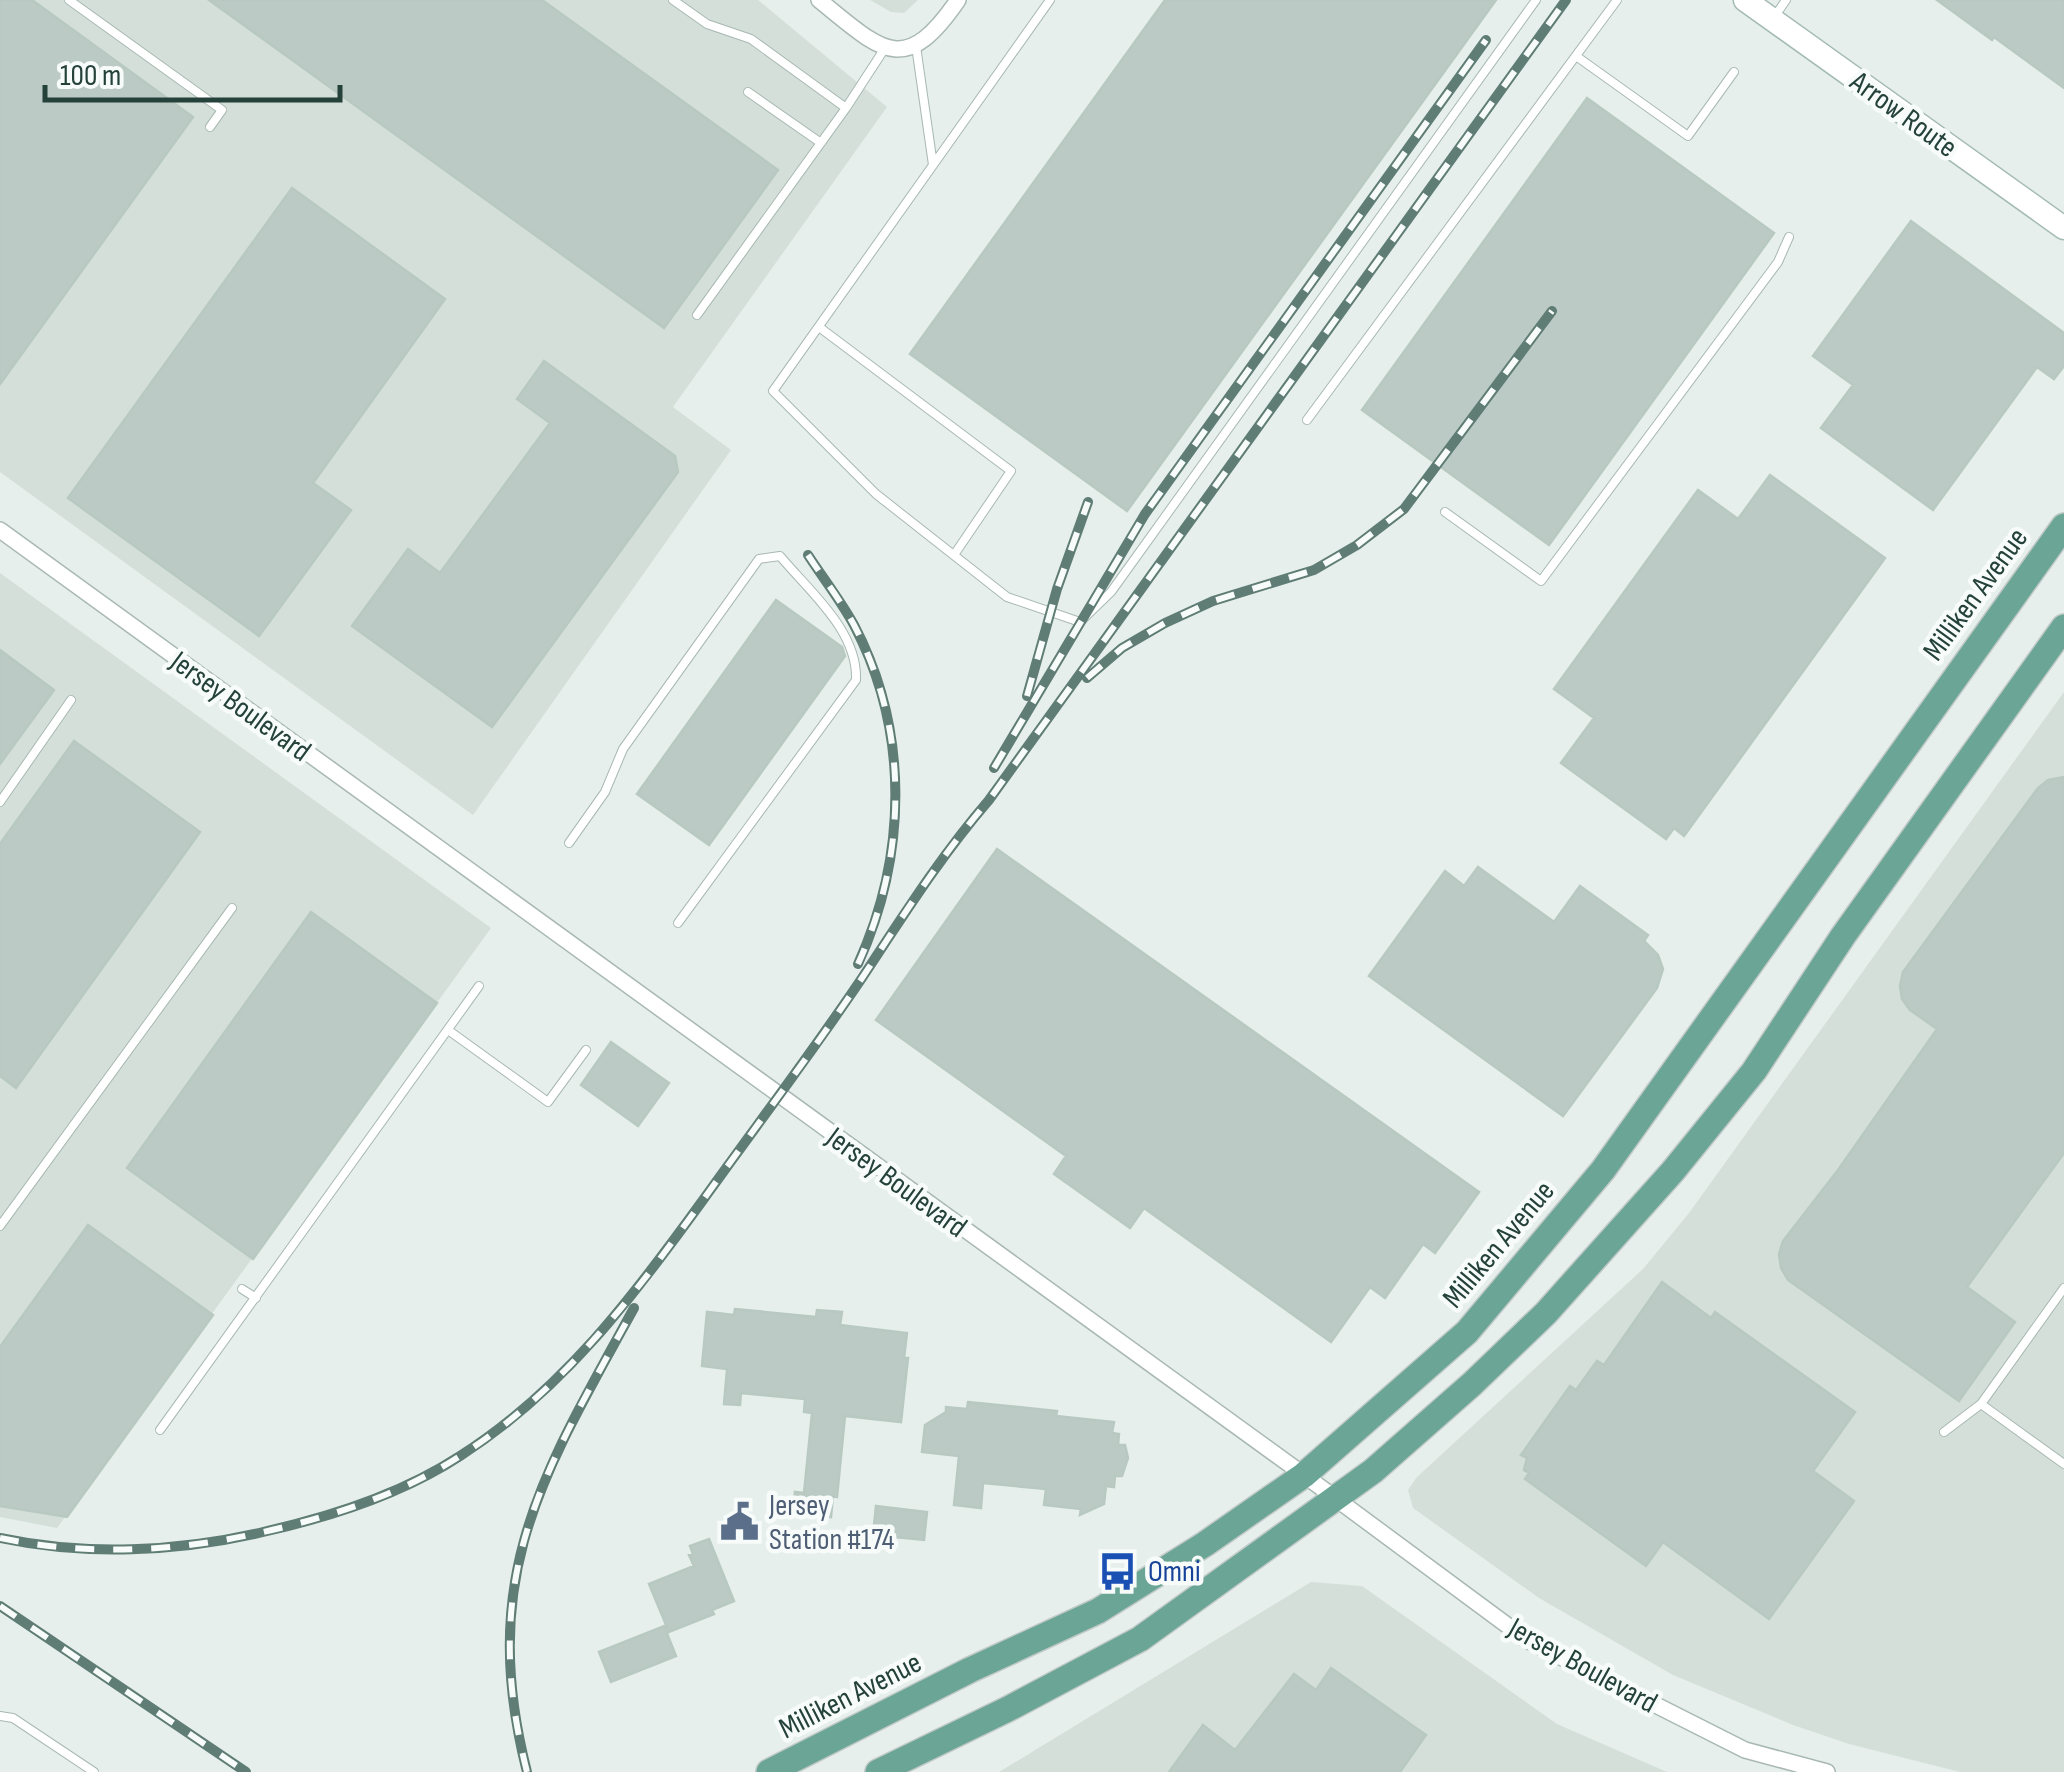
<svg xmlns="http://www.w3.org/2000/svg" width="2064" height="1772" font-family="'Sofia Sans Condensed',sans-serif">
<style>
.built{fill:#d4dfda}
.building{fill:#bbcac4;stroke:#b8c9c2;stroke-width:2.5}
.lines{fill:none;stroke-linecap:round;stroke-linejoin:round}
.service-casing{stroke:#a8b8b2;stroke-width:10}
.minor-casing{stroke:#a8b8b2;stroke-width:18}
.secondary-casing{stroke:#a4bbb3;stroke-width:25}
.primary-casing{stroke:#c2cac8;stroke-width:28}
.service{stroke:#fff;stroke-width:8}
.minor{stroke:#fff;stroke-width:15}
.secondary{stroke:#fff;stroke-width:22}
.primary{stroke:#6aa596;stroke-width:25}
.rail-casing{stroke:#5f7d75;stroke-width:10}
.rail{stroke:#f7fbf9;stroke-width:6;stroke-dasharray:19;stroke-linecap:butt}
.labels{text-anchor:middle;stroke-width:9;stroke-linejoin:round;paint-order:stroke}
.street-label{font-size:30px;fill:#24423a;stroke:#f7fbf9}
.service-label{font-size:30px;fill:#4e5e75;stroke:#f7fbf9;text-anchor:start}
.transit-label{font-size:30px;fill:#164399;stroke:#f7fbf9;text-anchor:start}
</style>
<rect width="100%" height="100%" fill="#e6efeb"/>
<!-- built -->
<path class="built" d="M0,0H758L887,107L673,407L731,450L473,815L0,472Z
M870,0H918L904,13L891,12Z
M0,573L491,928L57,1528L0,1517Z
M2064,692V1772H1960L1849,1744L1793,1725L1673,1675L1539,1598L1413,1508L1408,1490L1417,1477L1643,1269L1689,1213Z
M1311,1582L1362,1586L1557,1724L1667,1772H999Z"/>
<!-- building -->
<path class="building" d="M0,0H32L193,117L0,384Z
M209,0H542L778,170L664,328Z
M1165,0H1496L1127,511L910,354Z
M1937,0H2064V88L1994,37L1992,40Z
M1587,98L1774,233L1549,545L1362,410Z
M292,188L445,299L313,483L351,510L259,636L68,498Z
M1911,221L2064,333V366L2054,379L2037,367L1933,510L1821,428L1853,385L1813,356Z
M544,361L675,456L678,472L492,727L352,626L408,549L440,573L550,423L517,399Z
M1770,475L1885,558L1684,836L1674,828L1666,839L1561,763L1594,718L1554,689L1698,490L1738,519Z
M776,600L842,647L845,656L709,845L637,794Z
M0,650L54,690L0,764Z
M74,741L200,832L16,1088L0,1076V844Z
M2064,777V1153L1967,1287L2015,1322L1959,1401L1788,1280L1781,1268L1779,1254L1783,1241L1838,1170L1937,1029L1910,1010L1902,999L1900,986L1903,972L2038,788L2048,780Z
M997,849L1479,1192L1435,1253L1423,1244L1385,1298L1370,1287L1331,1342L1144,1208L1130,1228L1054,1174L1066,1156L876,1020Z
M1478,867L1554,922L1580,886L1648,935L1644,941L1658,955L1663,969L1657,988L1563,1116L1369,976L1445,871L1464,886Z
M311,912L437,1003L253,1259L127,1168Z
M611,1042L669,1083L638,1126L581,1085Z
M88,1225L213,1315L67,1517L0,1506V1347Z
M1662,1282L1711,1318L1715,1312L1855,1412L1813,1471L1854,1501L1769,1619L1663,1542L1646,1566L1525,1479L1529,1473L1524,1470L1527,1458L1521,1455L1570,1386L1576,1390L1597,1361L1604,1365Z
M735,1309L816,1317L817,1310L842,1312L840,1325L907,1333L904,1358H908L901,1422L845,1416L837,1497L833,1496L831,1517L793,1513L795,1492L804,1493L812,1413L804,1412L805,1399L741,1393L740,1405L724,1404L727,1369L702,1366L707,1312L734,1315Z
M968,1402L1057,1411L1056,1416L1114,1422L1112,1433L1119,1434L1118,1445H1125L1128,1458L1122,1476H1115L1114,1487L1106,1486L1104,1504L1080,1515L1081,1509L1044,1505L1046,1489L983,1483L981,1508L954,1505L959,1456L922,1452L925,1425L946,1412V1407L967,1409Z
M876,1506L927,1512L924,1540L873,1535Z
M709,1539L734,1601L712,1610L714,1614L669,1632L649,1584L694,1566L689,1555L693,1554L690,1546Z
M664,1626L676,1656L611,1682L599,1652Z
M1331,1668L1426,1735L1400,1772H1169L1203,1725L1235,1750L1294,1674L1316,1690Z"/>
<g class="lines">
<defs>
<path id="service" d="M69,0L222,110L210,127
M673,0L707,24L751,39L846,108L697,315
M1050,0L773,391L876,494L1007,597L1080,622L1111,592L1536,0
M1775,16L1786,0
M916,46L933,165
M1576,56L1688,136L1734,72
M748,92L821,143
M846,108L885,48
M819,327L1011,471L954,555
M1307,420L1617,0
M1445,512L1541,581L1778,262L1789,237
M0,802L71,700
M569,843L605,792L623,749L759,559L780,556C810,592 858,631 856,680L678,923
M448,1030L548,1102L586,1050
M0,1226L232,908
M242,1289L256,1298
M1981,1404L2064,1464
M160,1430L479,986
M1944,1432L1981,1404L2064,1288
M0,1716L13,1718L94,1772"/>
<path id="minor" d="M819,0C881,50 904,79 958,0
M0,530L1304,1475L1527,1640L1745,1750L1827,1772"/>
<path id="secondary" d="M1745,0L2064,228"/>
<path id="primary" d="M769,1772L970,1670L1098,1611L1205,1544L1304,1475L1467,1332L1603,1170L2064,526
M878,1772L1008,1709L1140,1639L1373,1471L1472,1384L1546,1313L1673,1171L1754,1071L1843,936L2064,627"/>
</defs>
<!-- service casing -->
<use href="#service" class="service-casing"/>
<!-- minor casing -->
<use href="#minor" class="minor-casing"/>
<!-- secondary casing -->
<use href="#secondary" class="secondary-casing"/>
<!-- primary casing -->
<use href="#primary" class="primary-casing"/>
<!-- service -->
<use href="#service" class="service"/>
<!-- minor -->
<use href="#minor" class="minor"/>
<!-- secondary -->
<use href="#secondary" class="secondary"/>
<!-- primary -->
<use href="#primary" class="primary"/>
<defs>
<path id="rail" d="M808,555C823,578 841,601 854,625C910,732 907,856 858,964
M1087,678L1122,648L1165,623L1213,601L1314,570L1357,545L1404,509L1552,311
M1027,696L1057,589L1088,502
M994,768L1145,514L1486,40
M0,1538C85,1556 178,1552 263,1532C330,1517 402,1494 460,1456C562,1391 633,1297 703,1200C756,1126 811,1054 862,978C903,916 940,857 989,800L1566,0
M0,1606L246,1772
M527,1772C477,1575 543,1474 634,1308"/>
</defs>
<!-- rail casing -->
<use href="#rail" class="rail-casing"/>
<!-- rail -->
<use href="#rail" class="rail"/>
</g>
<!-- icons -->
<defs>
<symbol id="civic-bare" viewBox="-9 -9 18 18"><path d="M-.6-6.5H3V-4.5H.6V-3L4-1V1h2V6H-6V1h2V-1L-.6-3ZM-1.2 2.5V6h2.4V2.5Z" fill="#5c6f8a" stroke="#f7fbf9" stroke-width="2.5" paint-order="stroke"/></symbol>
<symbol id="bus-bare" viewBox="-9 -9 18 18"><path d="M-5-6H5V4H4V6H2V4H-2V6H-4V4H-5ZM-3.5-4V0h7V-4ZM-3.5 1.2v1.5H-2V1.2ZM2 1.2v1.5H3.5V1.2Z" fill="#1a4fb4" stroke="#f7fbf9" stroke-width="2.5" paint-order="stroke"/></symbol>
</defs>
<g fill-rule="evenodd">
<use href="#civic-bare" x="712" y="1494" width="55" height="55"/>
<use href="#bus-bare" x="1090" y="1544" width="55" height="55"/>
</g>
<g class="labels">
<!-- street labels -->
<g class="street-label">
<text transform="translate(1904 114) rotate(36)" y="10">Arrow Route</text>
<text transform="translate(1975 594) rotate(-54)" y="10">Milliken Avenue</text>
<text transform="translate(241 706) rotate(36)" y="10">Jersey Boulevard</text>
<text transform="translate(897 1182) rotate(36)" y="10">Jersey Boulevard</text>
<text transform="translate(1498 1244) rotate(-50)" y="10">Milliken Avenue</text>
<text transform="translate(1583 1665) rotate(29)" y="10">Jersey Boulevard</text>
<text transform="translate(850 1695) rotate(-27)" y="10">Milliken Avenue</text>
</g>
<!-- service labels -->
<g class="service-label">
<text x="769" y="1515">Jersey<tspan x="769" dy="34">Station #174</tspan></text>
</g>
<!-- transit labels -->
<g class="transit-label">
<text x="1148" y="1581">Omni</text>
</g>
</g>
<!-- scale -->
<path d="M45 85v15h295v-15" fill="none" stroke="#24423a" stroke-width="5"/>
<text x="60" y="85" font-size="30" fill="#24423a" stroke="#f7fbf9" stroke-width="8" paint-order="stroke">100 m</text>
</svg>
